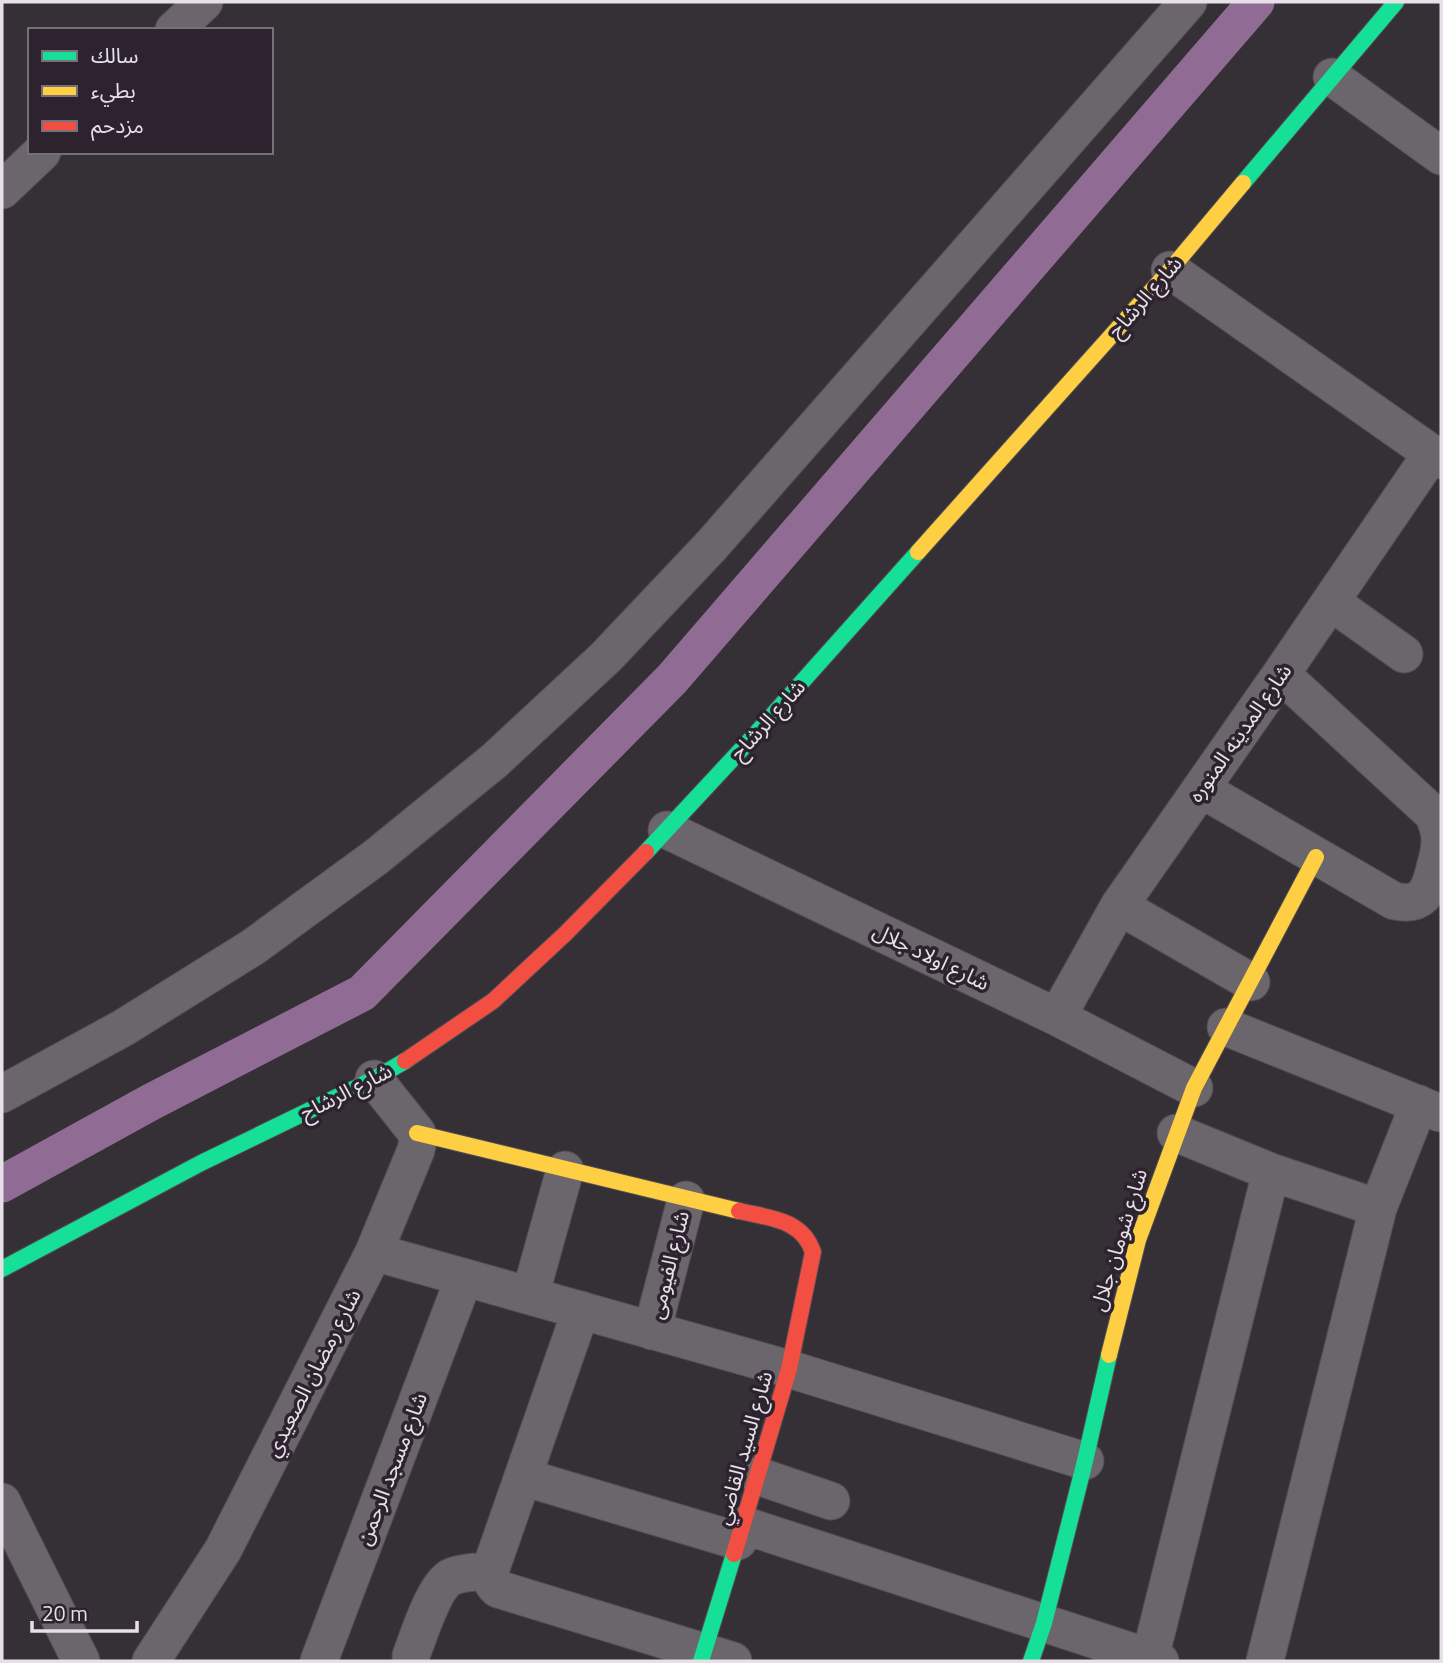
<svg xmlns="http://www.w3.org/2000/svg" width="1443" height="1663" font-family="'Titillium Web','Noto Sans Arabic',sans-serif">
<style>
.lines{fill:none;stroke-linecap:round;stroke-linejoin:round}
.canal{stroke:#906c95;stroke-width:37}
.street-casing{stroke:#514d52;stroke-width:39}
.fast-casing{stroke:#514d52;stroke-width:18}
.slow-casing{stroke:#514d52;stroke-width:18}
.jam-casing{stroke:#514d52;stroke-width:18}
.street{stroke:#6b666b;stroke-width:37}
.fast{stroke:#16e098;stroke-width:16}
.slow{stroke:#ffcf43;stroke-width:16}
.jam{stroke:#f24e42;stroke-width:16}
.labels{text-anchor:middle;stroke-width:7;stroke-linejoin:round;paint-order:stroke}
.street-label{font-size:21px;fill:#e7e0e8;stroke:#2d232f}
</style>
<rect width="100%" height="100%" fill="#353036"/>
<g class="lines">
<!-- canal -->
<path class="canal" d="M2,1184L151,1102L362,993L672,679L1256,2"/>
<defs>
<path id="street" d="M174,30L204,2
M1332,77L1441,156
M2,190L42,152
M1170,270L1441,460
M1331,602L1404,654
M1201,789L1394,901C1422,907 1429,893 1435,868C1441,846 1443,835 1433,814L1281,674
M667,830L1057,1017L1194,1088
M1119,906L1251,982
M1057,1017L1119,906L1281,674L1432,453
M1226,1027L1440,1113
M2,1094L123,1028L253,947L376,857L494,761L606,657L711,546L1188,2
M1271,1172L1378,1208
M374,1252L789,1369L1085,1461
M530,1296L565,1170
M581,1310L490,1571C490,1579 492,1584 498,1589L733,1661
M652,1331L686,1200
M758,1476L831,1501
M523,1477L738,1541
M2,1502L81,1661
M743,1525L1160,1661
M411,1656C418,1637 434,1586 451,1577C462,1572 478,1572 490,1571
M1150,1658L1271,1172L1176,1133
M151,1661L223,1550L374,1252L416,1150L418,1140L417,1133L374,1079
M319,1661L464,1278
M1265,1661L1378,1208L1419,1104"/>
<path id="fast" d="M1243,183L1396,2
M646,852L751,739L918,552
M2,1269L201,1163L374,1079L405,1061
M701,1661L734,1554
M1031,1661L1044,1623L1085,1461L1109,1355"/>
<path id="slow" d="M918,552L1170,270L1243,183
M417,1133L739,1211
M1109,1355L1138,1240L1194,1088L1316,857"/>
<path id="jam" d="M405,1061L493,1001L565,934L646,852
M734,1554L789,1369L813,1252C802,1219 769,1218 739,1211"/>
</defs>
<!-- street casing -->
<use href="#street" class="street-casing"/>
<!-- fast casing -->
<use href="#fast" class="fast-casing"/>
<!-- slow casing -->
<use href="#slow" class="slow-casing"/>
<!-- jam casing -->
<use href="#jam" class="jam-casing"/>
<!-- street -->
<use href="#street" class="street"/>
<!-- fast -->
<use href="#fast" class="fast"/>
<!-- slow -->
<use href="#slow" class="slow"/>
<!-- jam -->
<use href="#jam" class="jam"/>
</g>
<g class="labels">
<!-- street labels -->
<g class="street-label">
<text transform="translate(1145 297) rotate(-49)" y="7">شارع الرشاح</text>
<text transform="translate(768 720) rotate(-48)" y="7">شارع الرشاح</text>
<text transform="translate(1240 733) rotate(-55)" y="7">شارع المدينه المنوره</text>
<text transform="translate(931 957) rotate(26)" y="7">شارع اولاد جلال</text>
<text transform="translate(346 1092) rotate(-27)" y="7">شارع الرشاح</text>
<text transform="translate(1119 1240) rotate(-73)" y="7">شارع شومان جلال</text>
<text transform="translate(669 1265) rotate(-76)" y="7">شارع الفيومى</text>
<text transform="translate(313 1373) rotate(-63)" y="7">شارع رمضان الصعيدي</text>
<text transform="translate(744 1448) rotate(-74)" y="7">شارع السيد القاضي</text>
<text transform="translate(392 1469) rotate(-69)" y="7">شارع مسجد الرحمن</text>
</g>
</g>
<!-- border -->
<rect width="1443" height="1663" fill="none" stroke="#e7e0e8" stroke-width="7"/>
<!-- legend -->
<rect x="28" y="28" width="245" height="126" fill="#2d232f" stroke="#776f79" stroke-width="2"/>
<rect x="42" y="51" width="35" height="10" fill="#16e098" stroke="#776f79" stroke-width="2"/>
<text x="91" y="63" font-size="21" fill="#e7e0e8">سالك</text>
<rect x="42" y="86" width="35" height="10" fill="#ffcf43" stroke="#776f79" stroke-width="2"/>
<text x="91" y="98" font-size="21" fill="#e7e0e8">بطيء</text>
<rect x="42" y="121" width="35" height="10" fill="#f24e42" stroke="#776f79" stroke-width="2"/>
<text x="91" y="133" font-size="21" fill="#e7e0e8">مزدحم</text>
<!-- scale -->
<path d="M32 1621v10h105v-10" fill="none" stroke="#e7e0e8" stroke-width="3.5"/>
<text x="42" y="1621" font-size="21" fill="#e7e0e8" stroke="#2d232f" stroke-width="5" paint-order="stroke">20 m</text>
</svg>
